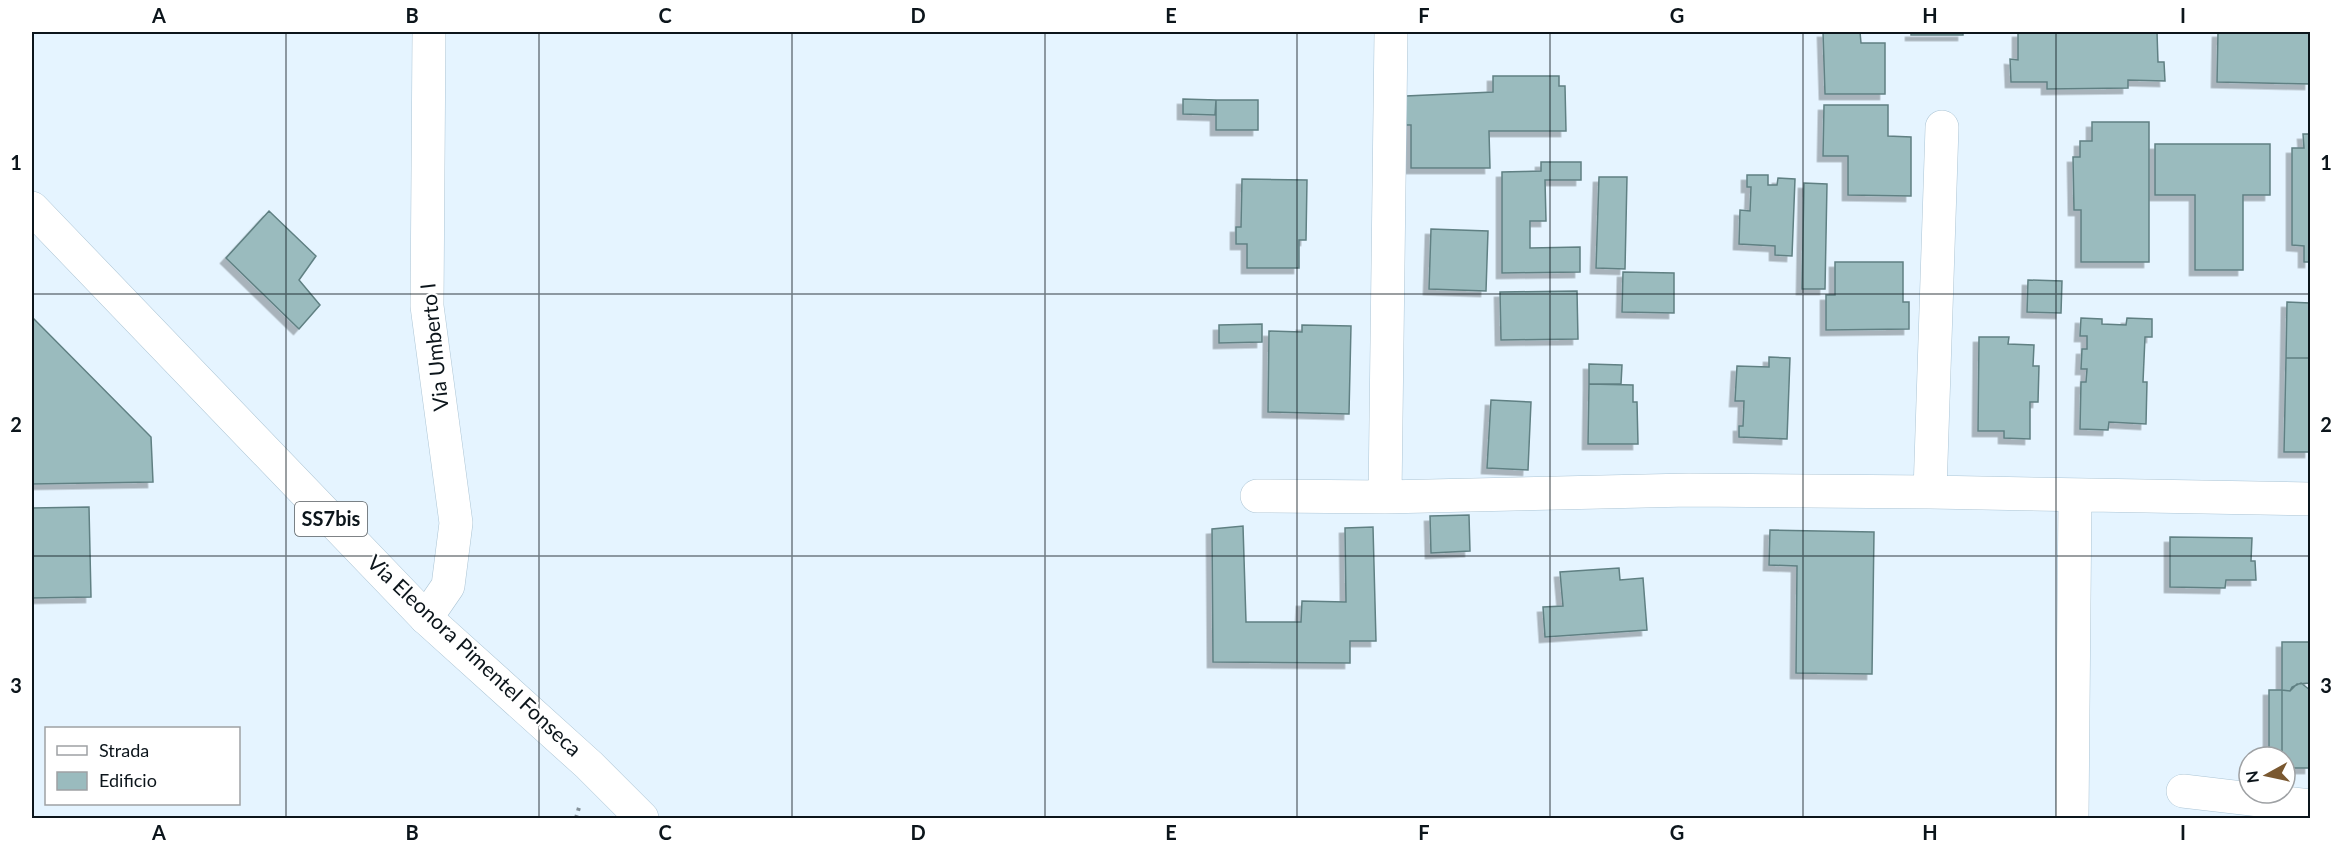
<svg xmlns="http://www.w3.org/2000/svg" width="2342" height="850" font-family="Lato,sans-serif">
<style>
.building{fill:#9abbbe;stroke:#608083;stroke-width:1.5;filter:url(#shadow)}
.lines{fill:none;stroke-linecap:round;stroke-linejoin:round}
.minor-casing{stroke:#acc5d5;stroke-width:34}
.major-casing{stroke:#acc5d5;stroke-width:34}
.path{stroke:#85919a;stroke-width:4;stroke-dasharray:3 4.5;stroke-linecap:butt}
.minor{stroke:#fff;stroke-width:33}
.major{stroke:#fff;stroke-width:33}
.grid{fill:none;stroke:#0c151b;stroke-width:1.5;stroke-opacity:0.55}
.labels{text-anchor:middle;stroke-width:4.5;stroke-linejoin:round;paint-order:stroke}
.shield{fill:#fff;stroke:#555b5f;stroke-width:1.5}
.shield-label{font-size:20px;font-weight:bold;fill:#0c151b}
.street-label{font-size:21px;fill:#0c151b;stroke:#fff}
.neatline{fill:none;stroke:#0c151b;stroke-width:2}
.grid-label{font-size:20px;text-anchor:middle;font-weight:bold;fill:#0c151b}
</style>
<defs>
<filter id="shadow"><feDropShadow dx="-5.5" dy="5.5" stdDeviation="0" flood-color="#0004"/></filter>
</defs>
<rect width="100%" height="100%" fill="#e5f4ff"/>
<!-- building -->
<path class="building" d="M1823,32H1860L1861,43H1885V94H1825Z
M1911,32H1963V35H1911Z
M2018,32H2157L2158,62H2164L2165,81L2128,80V88L2047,89V82H2011L2010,59L2018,60Z
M2218,32H2310V84L2217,82Z
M1493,76H1559V86H1565L1566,131H1489L1490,168H1411V125H1406V96L1493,92Z
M1183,99L1216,100L1215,115L1183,114Z
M1216,100H1258V130H1216Z
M1824,105H1888V136L1911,137V196L1848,195V156H1823Z
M2092,122H2149V262H2081V210H2074L2073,157H2080V141H2092Z
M2303,134H2310V262H2304V246L2292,245V148H2304Z
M2155,144H2270V195H2243V270H2195V195H2155Z
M1541,162H1581V180H1545L1546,221H1530V248L1580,247V272L1502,273V172L1541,171Z
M1747,175H1768V185H1777L1778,178L1795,179L1792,256L1775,255V246L1739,244L1740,210L1750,211L1751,187H1747Z
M1599,177H1627L1625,269L1596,268Z
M1242,179L1307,180L1306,240H1299V268H1247V244H1236V227H1241Z
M1804,183L1827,184L1825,289H1802Z
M269,211L316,256L299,280L320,305L299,329L226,258Z
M1431,229L1488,231L1486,291L1429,289Z
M1835,262H1903V302H1909V329L1826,330V295H1835Z
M1623,272L1674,273V313L1622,312Z
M2028,280L2062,281L2061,313L2027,312Z
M1577,291L1578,339L1501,340L1500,292Z
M2287,302L2310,303V358H2286Z
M32,317L151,437L153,482L32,484Z
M2081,318L2102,319V324L2126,325L2127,318L2152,319V337H2145L2143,382H2147L2146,424L2109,422L2108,430L2080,429L2081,382H2086L2087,369H2081L2082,349H2087V336H2080Z
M1262,324V342L1219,343V325Z
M1302,325L1351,326L1349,414L1268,412L1269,331L1302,332Z
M1979,337H2009L2008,344L2034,345L2033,366H2039L2038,402H2030V439L2004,438V431H1978Z
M1769,357L1790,358L1787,439L1739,437V426H1743L1744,401H1735L1737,366L1769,367Z
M2286,358H2310V452H2284Z
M1589,364L1622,365L1621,384H1589Z
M1589,384L1633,385V402H1637L1638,444H1588Z
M1491,400L1531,402L1528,470L1487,468Z
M89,507L91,597L32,598V508Z
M1469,515L1470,551L1431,553L1430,516Z
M1243,526L1246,622H1301L1302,601L1346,602L1345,528L1373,527L1376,641H1350V663L1213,662L1212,529Z
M1770,530L1874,532L1872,674L1796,673L1797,566L1769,565Z
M2170,537L2252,538L2251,561H2255L2256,580H2226L2225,588L2170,587Z
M1619,568L1620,580L1643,578L1647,630L1545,637L1543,607L1563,606L1560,572Z
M2282,642H2310V683L2297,684L2290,691L2282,690Z
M2301,683L2310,690V768H2285V757H2282V690L2290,691L2292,687Z
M2269,690H2282V752H2269Z"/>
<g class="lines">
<defs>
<path id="minor" d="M1930,492L1942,127
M1257,496L1385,497L1689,490L1930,492L2310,499
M1385,497L1391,32
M426,618L448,586L456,523L427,306L429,32
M2183,791L2310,806
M2072,818L2075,495"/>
<path id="major" d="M32,208L426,618L589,765L642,818"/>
</defs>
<!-- minor casing -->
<use href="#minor" class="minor-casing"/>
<!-- major casing -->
<use href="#major" class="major-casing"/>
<!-- path -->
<path class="path" d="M576,818L580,804"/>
<!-- minor -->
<use href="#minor" class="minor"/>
<!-- major -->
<use href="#major" class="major"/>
</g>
<!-- grid -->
<path class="grid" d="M286,32V818M539,32V818M792,32V818M1045,32V818M1297,32V818M1550,32V818M1803,32V818M2056,32V818M32,294H2310M32,556H2310"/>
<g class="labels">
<!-- shield labels -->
<rect class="shield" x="295" y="502" width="72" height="34" rx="4.5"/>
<g class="shield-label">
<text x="331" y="526">SS7bis</text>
</g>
<!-- street labels -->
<g class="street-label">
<text transform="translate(435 347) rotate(-96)" y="7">Via Umberto I</text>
<text transform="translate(474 656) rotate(43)" y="7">Via Eleonora Pimentel Fonseca</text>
</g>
</g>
<!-- border -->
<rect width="2342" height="850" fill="none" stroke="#ffffff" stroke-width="66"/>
<!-- legend -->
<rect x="45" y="727" width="195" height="78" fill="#ffffff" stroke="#9ea1a4" stroke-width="1.5"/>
<rect x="57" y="746" width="30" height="9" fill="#ffffff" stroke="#9ea1a4" stroke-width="1.5"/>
<text x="99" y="757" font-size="18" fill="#0c151b">Strada</text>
<rect x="57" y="772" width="30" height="18" fill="#9abbbe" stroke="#9ea1a4" stroke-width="1.5"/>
<text x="99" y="787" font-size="18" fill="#0c151b">Edificio</text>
<!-- north arrow -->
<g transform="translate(2267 775) rotate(262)"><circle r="28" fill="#ffffff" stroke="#9ea1a4" stroke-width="1.5"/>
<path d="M0-4.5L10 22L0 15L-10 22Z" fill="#7a5830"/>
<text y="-9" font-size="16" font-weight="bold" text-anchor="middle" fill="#0c151b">N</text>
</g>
<rect x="33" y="33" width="2276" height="784" class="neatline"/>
<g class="grid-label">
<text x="159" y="23">A</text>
<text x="412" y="23">B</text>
<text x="665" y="23">C</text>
<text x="918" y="23">D</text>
<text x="1171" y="23">E</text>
<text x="1424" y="23">F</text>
<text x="1677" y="23">G</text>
<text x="1930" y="23">H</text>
<text x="2183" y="23">I</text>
<text x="16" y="170">1</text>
<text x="2326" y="170">1</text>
<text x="16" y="432">2</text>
<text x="2326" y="432">2</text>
<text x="16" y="693">3</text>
<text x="2326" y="693">3</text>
<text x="159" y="840">A</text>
<text x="412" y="840">B</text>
<text x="665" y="840">C</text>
<text x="918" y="840">D</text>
<text x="1171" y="840">E</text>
<text x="1424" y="840">F</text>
<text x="1677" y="840">G</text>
<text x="1930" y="840">H</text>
<text x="2183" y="840">I</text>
</g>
</svg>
